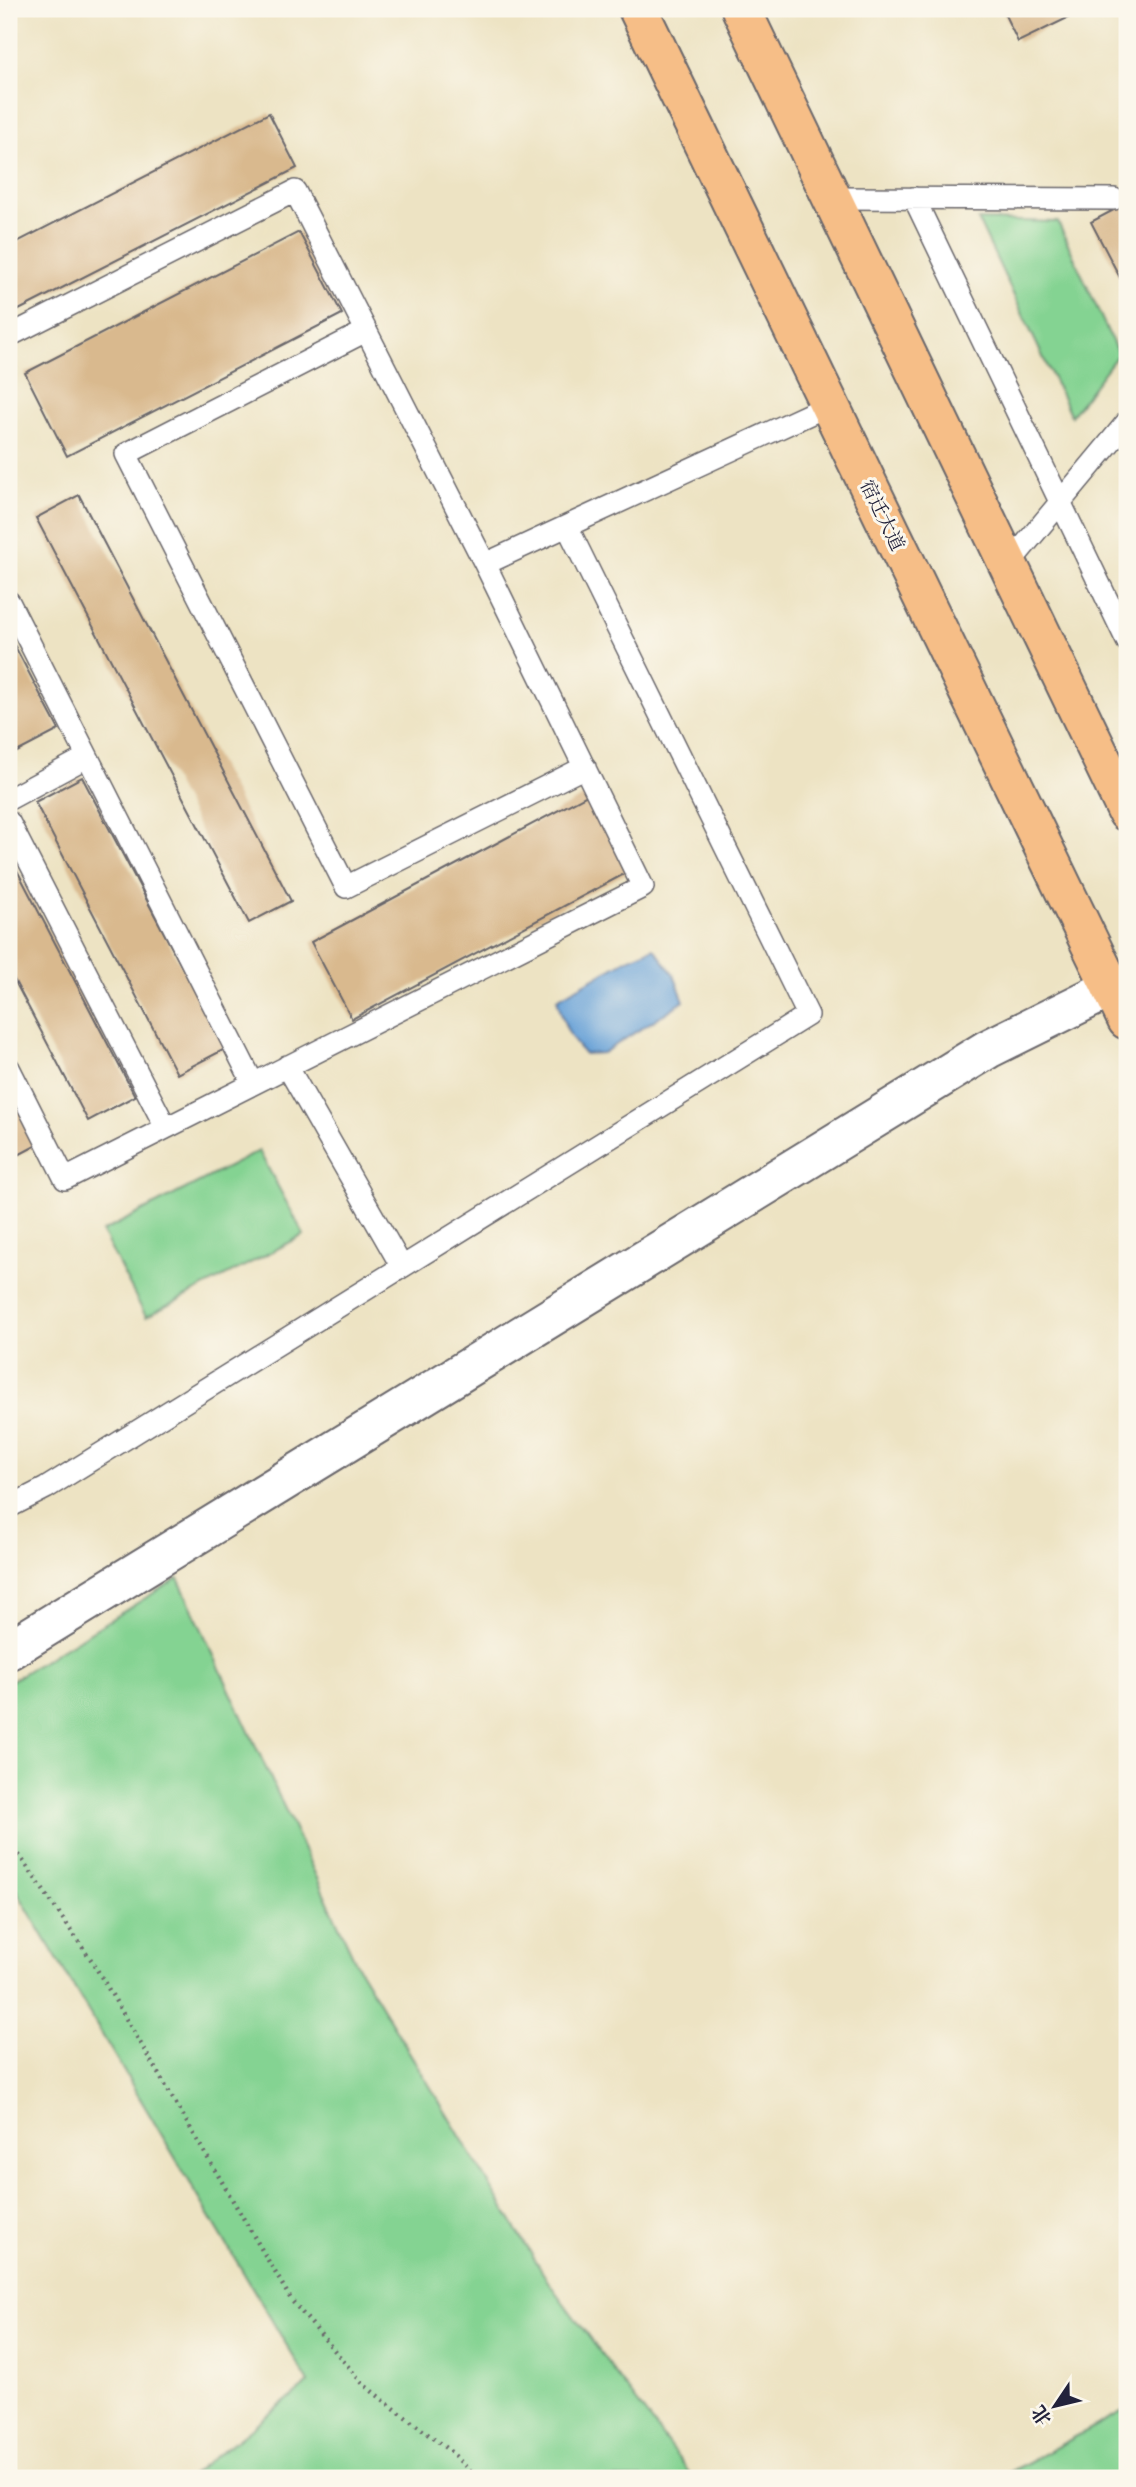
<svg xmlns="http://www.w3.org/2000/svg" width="1136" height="2487" font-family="'IM FELL French Canon','Noto Serif SC',serif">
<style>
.green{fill:#84d392;stroke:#537a66;stroke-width:2}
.water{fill:#67a1d7;stroke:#446289;stroke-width:2}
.building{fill:#d9b98e}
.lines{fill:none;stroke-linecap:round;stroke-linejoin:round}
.service-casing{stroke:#69666b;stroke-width:24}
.minor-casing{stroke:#69666b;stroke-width:42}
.primary-casing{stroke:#69666b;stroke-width:42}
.path{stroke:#69666b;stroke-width:4.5;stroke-dasharray:2 5;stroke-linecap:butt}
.service{stroke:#fff;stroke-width:21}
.minor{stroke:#fff;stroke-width:38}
.primary{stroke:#f6be87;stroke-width:38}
.labels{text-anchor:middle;stroke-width:6;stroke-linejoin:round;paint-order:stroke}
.street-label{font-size:19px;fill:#22223b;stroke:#fbf7ec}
</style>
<rect width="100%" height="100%" fill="#fbf7ec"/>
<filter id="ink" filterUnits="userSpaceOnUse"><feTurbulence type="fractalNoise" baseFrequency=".0143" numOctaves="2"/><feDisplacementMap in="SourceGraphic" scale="14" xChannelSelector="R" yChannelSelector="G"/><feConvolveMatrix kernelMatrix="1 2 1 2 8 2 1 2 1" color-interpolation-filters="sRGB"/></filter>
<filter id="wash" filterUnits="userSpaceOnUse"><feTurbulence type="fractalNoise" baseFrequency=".00686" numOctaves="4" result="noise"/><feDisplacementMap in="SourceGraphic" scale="28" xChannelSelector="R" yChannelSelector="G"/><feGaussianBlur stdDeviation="1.57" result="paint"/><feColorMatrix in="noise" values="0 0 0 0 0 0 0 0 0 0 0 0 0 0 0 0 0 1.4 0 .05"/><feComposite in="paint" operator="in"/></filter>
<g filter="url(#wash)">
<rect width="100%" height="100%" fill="#ede3c3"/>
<!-- green -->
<path class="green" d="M978,220L1058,222L1118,354L1071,416Z
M259,1151L304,1235L146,1317L102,1232Z
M178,1578L359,1969L549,2283L693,2478H187L309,2383L9,1878V1682Z
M1127,2409V2478H999Z"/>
<!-- water -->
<path class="water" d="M654,948L674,975L684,1001L603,1053L585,1054C568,1039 563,1020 557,999L628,959Z"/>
<g id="blocks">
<!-- building -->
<path class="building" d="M1002,9H1086L1018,42Z
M269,113L297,168L9,315V246Z
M1127,203V291L1091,222Z
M299,232L342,314L67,456L25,373Z
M79,495L291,901L249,923L36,518Z
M9,635L59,730L11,755L9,750Z
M82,777L225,1049L177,1074L35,802Z
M587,795L628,872L352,1019L311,942Z
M9,855L135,1096L88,1121L9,970Z
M9,1086L39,1144L9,1160Z"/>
</g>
</g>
<g filter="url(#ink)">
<use href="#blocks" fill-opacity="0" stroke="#69666b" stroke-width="2"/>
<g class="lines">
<defs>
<path id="service" d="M832,198L1114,199
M914,198L1127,641
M366,331L126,454L346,887L585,767
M9,336L295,191L485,564L643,887L166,1128L9,822
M485,564L567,526
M1008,565L1127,422
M9,602L253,1083
M9,799L87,757
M287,1066L402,1267
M9,1068L65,1179L166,1128
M9,1507L46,1488L808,1015L567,526L829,405"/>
<path id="minor" d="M9,1650L988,1049L1111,988"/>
<path id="primary" d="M638,9L1127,1020
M741,9L1127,812"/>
</defs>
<!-- service casing -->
<use href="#service" class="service-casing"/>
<!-- minor casing -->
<use href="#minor" class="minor-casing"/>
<!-- primary casing -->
<use href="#primary" class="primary-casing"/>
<!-- path -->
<path class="path" d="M9,1836L17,1852L92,1961L292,2301L364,2385L451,2452L477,2478"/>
<!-- service -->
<use href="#service" class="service"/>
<!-- minor -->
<use href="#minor" class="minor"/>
<!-- primary -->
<use href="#primary" class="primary"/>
</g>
</g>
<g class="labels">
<!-- street labels -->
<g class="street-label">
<text transform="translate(883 515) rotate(64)" y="7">宿迁大道</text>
</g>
</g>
<!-- margin -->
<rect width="1136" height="2487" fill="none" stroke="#fbf7ec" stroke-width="35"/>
<!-- north arrow -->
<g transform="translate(1055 2406) rotate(235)" stroke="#fbf7ec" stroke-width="5" paint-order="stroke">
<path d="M0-5L12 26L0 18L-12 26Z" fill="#22223b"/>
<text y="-10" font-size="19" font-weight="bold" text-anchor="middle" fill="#22223b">北</text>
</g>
</svg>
